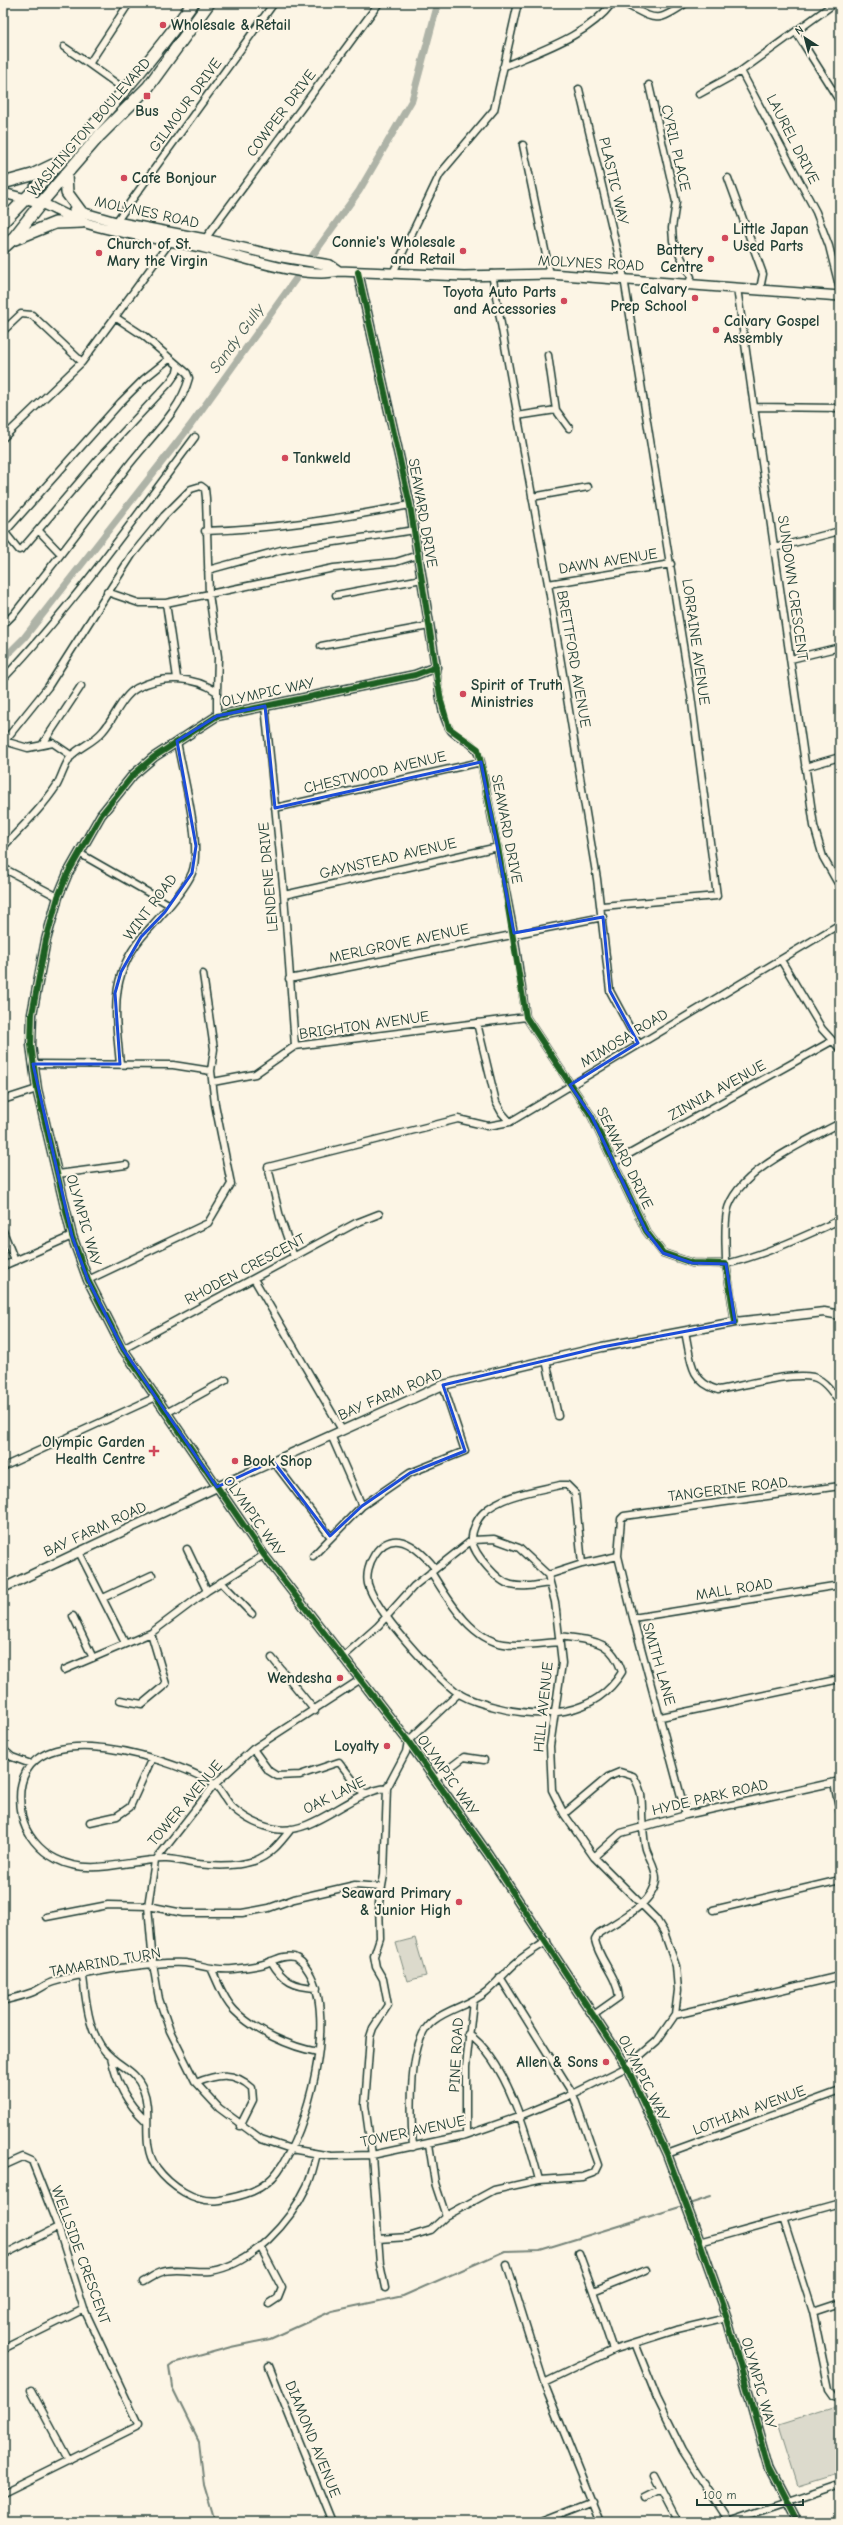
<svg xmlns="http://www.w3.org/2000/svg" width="843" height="2525" font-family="'Comic Neue',sans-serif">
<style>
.green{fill:#dcdacc;stroke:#7e8c80}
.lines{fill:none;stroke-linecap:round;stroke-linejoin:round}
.stream{stroke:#758479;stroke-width:2}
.canal{stroke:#aeb3a7;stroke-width:7}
.minor-casing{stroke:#1f3d34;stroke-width:9}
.tertiary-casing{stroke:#1f3d34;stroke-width:11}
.secondary-casing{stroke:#1f3d34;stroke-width:12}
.trunk-casing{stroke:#1f3d34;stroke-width:14}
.minor{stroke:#fcf5e5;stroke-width:6}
.tertiary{stroke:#fcf5e5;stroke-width:8}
.secondary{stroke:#fcf5e5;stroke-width:9}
.trunk{stroke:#fcf5e5;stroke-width:11}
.cycleway-casing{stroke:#fcf5e5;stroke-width:8}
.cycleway{stroke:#1b5e20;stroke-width:6}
.marked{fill:none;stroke:#1d4ed8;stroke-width:3;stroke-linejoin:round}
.poi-dot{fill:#d1495b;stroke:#fcf5e5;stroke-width:1.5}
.labels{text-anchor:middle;stroke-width:4;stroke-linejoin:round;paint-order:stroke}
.poi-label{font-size:15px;font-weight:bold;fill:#1f3d34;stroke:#fcf5e5;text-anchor:end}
.street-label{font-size:15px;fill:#1f3d34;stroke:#fcf5e5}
.water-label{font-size:16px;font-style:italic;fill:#435a51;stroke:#fcf5e5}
</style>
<rect width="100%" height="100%" fill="#fcf5e5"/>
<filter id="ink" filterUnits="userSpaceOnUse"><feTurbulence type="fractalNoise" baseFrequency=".025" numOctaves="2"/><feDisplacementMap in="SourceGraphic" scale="8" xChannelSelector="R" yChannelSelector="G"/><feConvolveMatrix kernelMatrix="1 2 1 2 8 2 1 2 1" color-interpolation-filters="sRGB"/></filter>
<g filter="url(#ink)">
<!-- green -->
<path class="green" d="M415,1938L426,1976L407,1981L396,1943Z
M840,2406V2473L798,2486L779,2425Z"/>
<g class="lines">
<!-- stream -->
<path class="stream" d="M692,2203L711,2197
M215,2522L204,2485L199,2442L172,2387L169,2366L173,2363L231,2347L270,2339L332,2311L403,2296L505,2251L540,2250L680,2207"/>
<!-- canal -->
<path class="canal" d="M3,659L24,638L190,426L359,191L412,100L438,3"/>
<defs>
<path id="minor" d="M623,3C655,19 655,25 686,3
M796,32L840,102
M64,47L89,64
M503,67C539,51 588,36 612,3
M741,71L816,212L829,246L840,290
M649,85L676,202L672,228L673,241L691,277L689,284
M124,89L89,64L129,3
M579,89L624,278L691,695L717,896L602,906
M699,94L741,71L835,3
M523,145L550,274
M728,178L763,274L760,289
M116,222L274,3
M205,239L379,3
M393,273L440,174L494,110L518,3
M492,274L548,584L597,879L610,991L638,1043
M737,288L814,826L823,857L840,887
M3,331L21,314L32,315L82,362
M548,355L556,410L569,428
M754,407L840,408
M517,416L556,410
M3,438L82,362L170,242
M532,497L588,487
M3,530L19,550L22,549L103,454L170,382L177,372L178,367
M205,531C275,529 342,518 410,505
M5,532L121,402L144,379L169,359
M40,532L61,554
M774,548L840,531
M208,570L281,550L415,530
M548,584L671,564
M107,592L139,603H166L177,678
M336,595L422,579
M166,603L334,568L396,562L418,555
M3,625L14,614C52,566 89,518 125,470C146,441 180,413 189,378L187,373L144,336L115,317
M321,646L429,626
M791,659L840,647
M436,667C438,684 440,713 449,728C458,743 474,736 481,762L514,933L526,1017L592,1117L646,1231L663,1253L692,1263L726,1264L735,1322
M3,679C74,604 134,519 195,437
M265,706L284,895L295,1046
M4,741L28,748L53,743L72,756
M3,743L48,687L132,555L164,516L191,489L201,486L205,489L206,498L209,594L218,657L217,692
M42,745L81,686
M805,767L840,757
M275,808L481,762
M3,847C22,827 42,808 57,785C62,776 65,763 72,755C81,746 94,742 103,731C114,719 122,696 137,688C162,675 194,676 217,692V716
M79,853L170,905
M3,868L58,897
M284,895L498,847
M781,960L822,1029L840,1049
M203,974L214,1049L211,1071
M289,979L603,917
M477,1023L496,1102L502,1113L510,1122
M33,1064L173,1065L211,1071L215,1104L231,1184L208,1223L88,1280
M120,1064C115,1011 108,973 148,930C160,917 185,890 192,873C203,846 182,772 177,741
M213,1082L255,1074L295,1046L526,1017
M3,1100L37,1089
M840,1123C807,1141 735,1172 727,1212C724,1228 726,1248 726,1264C767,1254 802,1237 840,1220
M615,1162L832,1041
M58,1174L126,1165
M3,1231L15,1261
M294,1257L280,1217L268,1167L458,1119L488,1126L510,1122L840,924
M3,1266L72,1236
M254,1279L342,1430
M685,1332C691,1358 689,1382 718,1390C742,1386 790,1372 813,1377C825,1380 834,1394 840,1404
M123,1349L356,1223L379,1214
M546,1360L558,1416
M168,1412L226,1380
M331,1435L362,1506
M273,1461L330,1536
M3,1467L156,1397
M187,1549L207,1591
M79,1552L125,1643
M313,1556L362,1506L410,1473L465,1451L443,1385
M435,1568C426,1557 413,1543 399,1541C379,1538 364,1566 368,1584C376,1612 434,1675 458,1693C468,1700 483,1704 495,1707C540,1719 595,1717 622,1672C611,1638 591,1641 559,1636
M431,1572C448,1599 470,1639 504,1644C522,1647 543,1643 560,1642
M548,1575L582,1564L618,1556
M221,1582L252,1614
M550,1583C537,1585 524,1588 511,1585C498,1582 474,1554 472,1541C471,1532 477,1519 483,1513C501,1495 536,1491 560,1485H567L575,1493L582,1564
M103,1598L152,1575
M73,1616L93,1658
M633,1618L840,1585
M343,1657L378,1626L414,1586L472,1540L494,1539L519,1548L548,1575L555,1602L562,1663L550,1746L552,1790L564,1814L594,1857L656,1919L664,1932L676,1966L678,1990L675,2015L657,2041L627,2067L573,2094L518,2117L466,2135L372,2155L331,2156L291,2149L261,2139L219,2108L196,2083L170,2031L159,1999L153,1964L148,1906L155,1861L215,1784L253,1749L361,1679
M272,1658L315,1711
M64,1670L151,1633L207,1591L264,1555
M120,1700L142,1704L166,1684L151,1633
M661,1717L840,1679
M3,1749L12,1757L31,1764
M253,1749L269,1771L277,1776L300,1775L339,1762L363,1793
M435,1779L464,1757L484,1760
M834,1783L840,1812
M564,1814L608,1777L620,1772L633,1776C646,1796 640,1806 643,1828C644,1835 644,1842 646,1849C649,1858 656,1868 656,1878C656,1903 617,1921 599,1933L595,1940C599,1960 617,1976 619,1997L595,2014
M686,1815L633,1618L618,1556L621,1519L624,1516L840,1486
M90,1822L117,1816L130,1807L152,1758
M291,1829C280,1843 271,1855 254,1861C238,1866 215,1866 197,1864C187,1863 175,1858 164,1859C128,1860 90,1877 56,1859C40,1851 25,1834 22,1816C1,1705 163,1754 213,1783C221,1788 225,1800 232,1807C244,1818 260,1826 275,1829C314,1836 349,1792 387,1788
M594,1857L621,1833L686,1815L840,1781
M713,1910L840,1880
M46,1917L108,1905L148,1906L183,1913H242L269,1908L294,1899L355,1885L380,1887
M271,1961C283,1982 294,1987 317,1988
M212,1970C218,1983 224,2000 235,2011C255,2031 290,2047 318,2052
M3,2001C13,1998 23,1996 33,1992C40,1989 46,1984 53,1982C79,1974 127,1966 154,1964C164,1963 175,1962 185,1963C202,1965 215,1971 233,1969C242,1968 251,1967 260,1965C271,1963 282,1954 294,1957C300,1959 306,1967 309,1972C337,2018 308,2130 278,2171C264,2191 242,2196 220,2200C195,2204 170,2186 156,2167C140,2143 153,2113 143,2089C136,2072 125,2069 112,2058C89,2040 86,2003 83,1976
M675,2015L840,1976
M468,2034C506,2059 528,2137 539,2180
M111,2057C117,2084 126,2102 146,2121
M196,2083C217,2074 234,2071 252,2088L253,2100L240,2126
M466,2135V2067L473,2001
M429,2144L435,2183L446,2216
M413,2147C411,2117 407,2040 433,2021C449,2008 471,2005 486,1992C497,1983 506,1971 517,1962C526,1954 537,1948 547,1941
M667,2154L840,2091
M3,2166L23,2157L32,2161L58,2227L84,2309L138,2424L136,2427L3,2493
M783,2218L813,2312L829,2389L834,2396L840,2398
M378,2239L408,2237L431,2230L446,2216L494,2190L539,2180L583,2177L594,2173L598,2165L573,2094L500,1977
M700,2242L840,2203
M260,2246L282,2288L278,2298L269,2304
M579,2253L593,2291
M3,2255L58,2227
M507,2265L544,2383L600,2522
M143,2282C149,2279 155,2274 162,2272C174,2267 197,2273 211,2271C253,2264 290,2222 307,2186C312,2176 314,2164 317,2154
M385,2288L380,2264L372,2155L365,2105L370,2037L373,2028L388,2005L383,1979L376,1967L374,1956L380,1938L379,1903L384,1875L387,1788L406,1752L408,1741L459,1693
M813,2312L840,2303
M635,2343L657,2398L683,2451L729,2522
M3,2349L84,2309
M613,2350L593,2291L646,2270
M269,2366L332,2522
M544,2383L613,2350L676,2330L727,2318
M31,2390L69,2461
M654,2476L678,2522
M645,2497L661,2489
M539,2522L593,2501
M728,2522L840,2484"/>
<path id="tertiary" d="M358,272L410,505L436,667L415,675L217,716L154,757L133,775L101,815L68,873L58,897L46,940L32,1014L31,1045L37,1089L72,1236L88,1280L123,1349L264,1555L408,1741L488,1854L627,2067L667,2154L700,2242L727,2318L770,2470L797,2522
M3,1588L217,1487L443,1385L602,1347L735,1322L824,1312L840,1315"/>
<path id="secondary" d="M3,193L46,204
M41,203C55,209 68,217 83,222C122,235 165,239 205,248C241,256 305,280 339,271L464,276L550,274L840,296
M74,210L116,222L205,239L282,257L330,265L339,271"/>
<path id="trunk" d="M66,174L67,193L81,212
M3,183L32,175L53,165
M3,222C70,153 137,81 193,3
M15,239L55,223L82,222
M3,248L12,240L41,203L100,135L148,87L209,3"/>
</defs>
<!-- minor casing -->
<use href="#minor" class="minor-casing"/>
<!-- tertiary casing -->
<use href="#tertiary" class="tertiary-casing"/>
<!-- secondary casing -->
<use href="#secondary" class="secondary-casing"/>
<!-- trunk casing -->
<use href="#trunk" class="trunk-casing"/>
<!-- minor -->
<use href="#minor" class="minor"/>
<!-- tertiary -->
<use href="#tertiary" class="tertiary"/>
<!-- secondary -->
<use href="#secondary" class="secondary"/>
<!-- trunk -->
<use href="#trunk" class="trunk"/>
<defs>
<path id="cycleway" d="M358,272L410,505L441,701L449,728L478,749L498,847L526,1017L592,1117L646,1231L663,1253L692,1263L726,1264L735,1322
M436,667L415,675L217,716L154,757L133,775L101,815L68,873L58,897L46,940L32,1014L31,1045L37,1089L72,1236L88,1280L123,1349L264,1555L408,1741L488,1854L627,2067L667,2154L700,2242L727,2318L770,2470L797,2522"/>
</defs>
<!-- cycleway casing -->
<use href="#cycleway" class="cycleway-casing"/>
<!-- cycleway -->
<use href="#cycleway" class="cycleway"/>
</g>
</g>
<!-- marked area -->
<path class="marked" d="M265,706L275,808L481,762L514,933L603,917L610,991L638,1043L570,1085L592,1117L646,1231L663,1253L692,1263L726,1264L735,1322L602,1347L443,1385L465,1451L410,1473L362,1506L330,1536L273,1461L217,1487L123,1349L88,1280L72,1236L33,1064H120L115,993L121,972L141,937L165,912L192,873L196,846L177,741L217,716Z"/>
<!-- markers -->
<g class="poi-dot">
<circle cx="163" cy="25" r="4"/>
<rect x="143" y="92" width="8" height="8" rx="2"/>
<circle cx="124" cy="178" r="4"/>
<circle cx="725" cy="238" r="4"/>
<circle cx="463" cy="251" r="4"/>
<circle cx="99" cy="253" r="4"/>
<circle cx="711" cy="259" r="4"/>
<circle cx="695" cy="298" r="4"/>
<circle cx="564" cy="301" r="4"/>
<circle cx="716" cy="330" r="4"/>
<circle cx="285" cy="458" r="4"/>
<circle cx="463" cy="694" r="4"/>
<path d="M152 1445h4v4h4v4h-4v4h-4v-4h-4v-4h4z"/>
<circle cx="235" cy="1461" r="4"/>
<circle cx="340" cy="1678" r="4"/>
<circle cx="387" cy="1746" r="4"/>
<circle cx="459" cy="1902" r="4"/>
<circle cx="606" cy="2062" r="4"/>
</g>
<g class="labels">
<!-- poi labels -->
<g class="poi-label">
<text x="171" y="30" text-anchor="start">Wholesale &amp; Retail</text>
<text x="147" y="116" text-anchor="middle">Bus</text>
<text x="132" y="183" text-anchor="start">Cafe Bonjour</text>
<text x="733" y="234" text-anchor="start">Little Japan<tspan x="733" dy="17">Used Parts</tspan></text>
<text x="455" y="247">Connie's Wholesale<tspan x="455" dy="17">and Retail</tspan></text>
<text x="107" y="249" text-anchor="start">Church of St.<tspan x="107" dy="17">Mary the Virgin</tspan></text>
<text x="703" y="255">Battery<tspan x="703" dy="17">Centre</tspan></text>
<text x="687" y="294">Calvary<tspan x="687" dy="17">Prep School</tspan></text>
<text x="556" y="297">Toyota Auto Parts<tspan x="556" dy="17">and Accessories</tspan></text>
<text x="724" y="326" text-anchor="start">Calvary Gospel<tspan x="724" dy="17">Assembly</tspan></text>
<text x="293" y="463" text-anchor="start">Tankweld</text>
<text x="471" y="690" text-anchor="start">Spirit of Truth<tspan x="471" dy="17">Ministries</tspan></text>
<text x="145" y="1447">Olympic Garden<tspan x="145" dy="17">Health Centre</tspan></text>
<text x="243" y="1466" text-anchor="start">Book Shop</text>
<text x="332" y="1683">Wendesha</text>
<text x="379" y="1751">Loyalty</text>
<text x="451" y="1898">Seaward Primary<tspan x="451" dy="17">&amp; Junior High</tspan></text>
<text x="598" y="2067">Allen &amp; Sons</text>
</g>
<!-- street labels -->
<g class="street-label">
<text transform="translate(185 105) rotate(-54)" y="5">GILMOUR DRIVE</text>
<text transform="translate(281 113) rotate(-53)" y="5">COWPER DRIVE</text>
<text transform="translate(89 127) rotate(-49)" y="5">WASHINGTON BOULEVARD</text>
<text transform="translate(793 139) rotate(63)" y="5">LAUREL DRIVE</text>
<text transform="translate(676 148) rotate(77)" y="5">CYRIL PLACE</text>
<text transform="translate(614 181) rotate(77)" y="5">PLASTIC WAY</text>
<text transform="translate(147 212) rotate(12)" y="5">MOLYNES ROAD</text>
<text transform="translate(591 263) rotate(3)" y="5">MOLYNES ROAD</text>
<text transform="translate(423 513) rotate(80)" y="5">SEAWARD DRIVE</text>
<text transform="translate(608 561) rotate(-9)" y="5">DAWN AVENUE</text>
<text transform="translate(793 588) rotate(82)" y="5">SUNDOWN CRESCENT</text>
<text transform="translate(696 642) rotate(82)" y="5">LORRAINE AVENUE</text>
<text transform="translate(574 659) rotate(80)" y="5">BRETTFORD AVENUE</text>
<text transform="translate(268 692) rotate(-12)" y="5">OLYMPIC WAY</text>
<text transform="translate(375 772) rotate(-13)" y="5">CHESTWOOD AVENUE</text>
<text transform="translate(507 829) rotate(79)" y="5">SEAWARD DRIVE</text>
<text transform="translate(388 858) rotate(-13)" y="5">GAYNSTEAD AVENUE</text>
<text transform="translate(268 877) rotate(-95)" y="5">LENDENE DRIVE</text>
<text transform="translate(150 907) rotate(-53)" y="5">WINT ROAD</text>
<text transform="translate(399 943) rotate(-12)" y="5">MERLGROVE AVENUE</text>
<text transform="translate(364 1025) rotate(-8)" y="5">BRIGHTON AVENUE</text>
<text transform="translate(624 1038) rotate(-31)" y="5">MIMOSA ROAD</text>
<text transform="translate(717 1090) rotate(-29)" y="5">ZINNIA AVENUE</text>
<text transform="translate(625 1158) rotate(64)" y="5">SEAWARD DRIVE</text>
<text transform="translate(84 1220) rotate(74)" y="5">OLYMPIC WAY</text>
<text transform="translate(245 1269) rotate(-28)" y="5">RHODEN CRESCENT</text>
<text transform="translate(390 1394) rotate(-23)" y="5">BAY FARM ROAD</text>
<text transform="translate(728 1489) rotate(-7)" y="5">TANGERINE ROAD</text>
<text transform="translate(254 1516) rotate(55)" y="5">OLYMPIC WAY</text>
<text transform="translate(95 1529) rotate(-25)" y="5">BAY FARM ROAD</text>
<text transform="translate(734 1589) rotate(-9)" y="5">MALL ROAD</text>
<text transform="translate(659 1664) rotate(74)" y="5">SMITH LANE</text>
<text transform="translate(543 1707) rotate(-84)" y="5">HILL AVENUE</text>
<text transform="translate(448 1775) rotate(55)" y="5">OLYMPIC WAY</text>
<text transform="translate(334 1795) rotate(-26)" y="5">OAK LANE</text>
<text transform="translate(710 1797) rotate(-13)" y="5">HYDE PARK ROAD</text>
<text transform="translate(185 1803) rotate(-50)" y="5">TOWER AVENUE</text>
<text transform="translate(105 1962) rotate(-10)" y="5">TAMARIND TURN</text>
<text transform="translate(456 2055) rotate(-87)" y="5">PINE ROAD</text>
<text transform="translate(644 2078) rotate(63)" y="5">OLYMPIC WAY</text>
<text transform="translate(749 2110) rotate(-20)" y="5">LOTHIAN AVENUE</text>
<text transform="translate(413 2131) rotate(-12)" y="5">TOWER AVENUE</text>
<text transform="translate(81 2255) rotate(70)" y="5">WELLSIDE CRESCENT</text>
<text transform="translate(759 2383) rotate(74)" y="5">OLYMPIC WAY</text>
<text transform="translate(313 2439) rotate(68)" y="5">DIAMOND AVENUE</text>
</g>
<!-- water labels -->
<g class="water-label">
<text transform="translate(236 338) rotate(-54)" y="6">Sandy Gully</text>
</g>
</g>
<!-- margin -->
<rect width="843" height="2525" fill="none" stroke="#fcf5e5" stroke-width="16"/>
<rect x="8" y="8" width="827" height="2509" fill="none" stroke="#1f3d34" stroke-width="1.5" filter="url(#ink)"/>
<!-- north arrow -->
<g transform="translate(805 38) rotate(324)" stroke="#fcf5e5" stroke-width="3" paint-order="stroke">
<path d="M0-3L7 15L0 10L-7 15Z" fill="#1f3d34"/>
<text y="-6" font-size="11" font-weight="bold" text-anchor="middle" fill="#1f3d34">N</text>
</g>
<!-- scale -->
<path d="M697 2499v6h106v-6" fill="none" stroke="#1f3d34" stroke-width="2"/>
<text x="703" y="2499" font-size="12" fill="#1f3d34" stroke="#fcf5e5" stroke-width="3" paint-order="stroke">100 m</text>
</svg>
